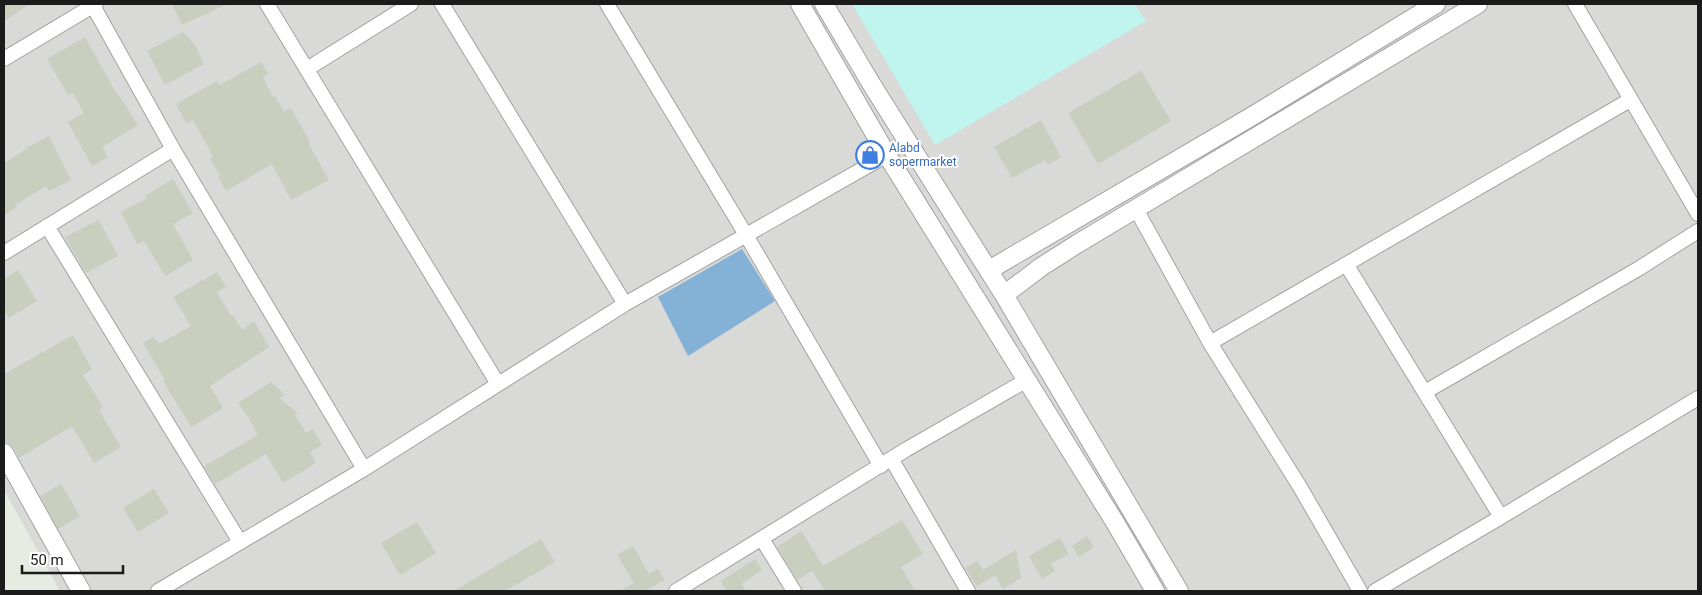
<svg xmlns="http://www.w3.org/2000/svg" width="1702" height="595" font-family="Roboto,sans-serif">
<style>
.residential{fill:#d9d9d8}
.park{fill:#c0f4ef}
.pitch{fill:#84b1d6}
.building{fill:#c9cebf}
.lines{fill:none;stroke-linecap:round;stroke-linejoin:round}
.minor-casing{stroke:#a2a2a2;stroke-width:16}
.tertiary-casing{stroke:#a2a2a2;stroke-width:20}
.minor{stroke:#fff;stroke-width:14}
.tertiary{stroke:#fff;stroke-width:18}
.labels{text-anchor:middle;stroke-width:4;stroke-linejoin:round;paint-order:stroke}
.shop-label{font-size:12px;fill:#366cbe;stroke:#fff;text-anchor:start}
</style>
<rect width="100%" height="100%" fill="#e6ece1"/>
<!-- residential -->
<path class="residential" d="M4,4H1698V591H60L4,490Z"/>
<!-- park -->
<path class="park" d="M852,4H1135L1146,21L935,145Z"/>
<!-- pitch -->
<path class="pitch" d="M742,249L775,301L688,356L658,297Z"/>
<!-- building -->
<path class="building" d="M4,4H30L4,21Z
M172,4H228L182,25Z
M183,32L195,45L204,64L165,85L147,51Z
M85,37L118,96L119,95L138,125L102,147L108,157L92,166L68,122L84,113L73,93L68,95L47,59Z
M261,62L268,74L263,77L273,97L275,96L284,112L291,108L310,142L308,143L329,180L291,200L272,164L226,191L218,177L220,175L210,159L213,156L193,120L186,123L176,104L217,81L220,85Z
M1141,71L1171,121L1098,164L1068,113Z
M1041,120L1061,157L1048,165L1045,160L1012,178L994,147Z
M49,136L71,180L49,191L46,186L15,205L17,207L4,215V163L27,149L26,148Z
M173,179L193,213L173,224L193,260L165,276L144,241L137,244L121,212L146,199L145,196Z
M99,220L118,256L86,273L65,237Z
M18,270L37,301L9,318L4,309V279Z
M217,272L226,287L217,292L231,316L233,315L242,330L254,321L269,347L210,386L223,408L191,427L163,381L165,380L143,343L154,337L159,344L191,326L173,297Z
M73,335L92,369L83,375L103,407L99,410L121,447L94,463L72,426L19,458L13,447L4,440V374Z
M271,382L285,395L279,398L298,413L295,415L306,433L313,429L322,445L310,452L316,463L283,483L266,454L215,484L204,466L258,435L249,418L238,403Z
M61,484L80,516L58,529L40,496Z
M154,489L169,513L138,532L123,508Z
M902,520L923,554L901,567L915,591H825L812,571L797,580L777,547L801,531L823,566Z
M417,522L436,553L400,575L381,543Z
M1087,536L1094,547L1079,557L1072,546Z
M1060,538L1069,554L1051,564L1055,571L1042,579L1029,556Z
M541,539L555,562L505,591H454Z
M633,546L649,574L658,569L665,580L645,591H620L634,583L617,555Z
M1016,550L1021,578L1003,589L995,575L977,586L965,568L977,561L983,570Z
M755,559L762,570L741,584L746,591H727L721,581Z"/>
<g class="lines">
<defs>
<path id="minor" d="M92,4L173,149L364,469
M267,4L498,384
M442,4L625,304
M607,4L746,235L881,466
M1575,4L1698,214
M4,59L96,4
M307,69L411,4
M1136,209L1210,343L1300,487L1360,591
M47,226L240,542
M4,253L173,149
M1346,264L1501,517
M1210,343L1630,100
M1425,392L1638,269L1698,231
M892,460L968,591
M762,539L794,591
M158,591L364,469L625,304L887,155
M676,591L907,449L1027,380
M1375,591L1501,517L1698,398"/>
<path id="tertiary" d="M800,4L887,155L1116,524L1155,591
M824,4L872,85L1004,295L1179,591
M989,270L1249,118L1436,4
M1004,295L1041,267L1077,244L1478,4
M4,453L81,591"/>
</defs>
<!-- minor casing -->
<use href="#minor" class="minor-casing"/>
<!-- tertiary casing -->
<use href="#tertiary" class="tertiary-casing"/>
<!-- minor -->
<use href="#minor" class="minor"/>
<!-- tertiary -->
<use href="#tertiary" class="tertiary"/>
</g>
<!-- icons -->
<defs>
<symbol id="shop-ring" viewBox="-11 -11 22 22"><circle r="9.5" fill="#fff" stroke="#3f7fe0" stroke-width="1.5"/><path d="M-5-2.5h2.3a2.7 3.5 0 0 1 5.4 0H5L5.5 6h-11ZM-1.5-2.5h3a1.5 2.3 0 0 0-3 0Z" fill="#3f7fe0"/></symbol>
</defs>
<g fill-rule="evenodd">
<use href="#shop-ring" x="854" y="139" width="32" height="32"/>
</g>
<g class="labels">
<!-- shop labels -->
<g class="shop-label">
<text x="889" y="152">Alabd<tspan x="889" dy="14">sopermarket</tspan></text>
</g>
</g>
<!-- border -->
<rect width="1702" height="595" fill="none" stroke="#1b1b1b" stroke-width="10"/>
<!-- scale -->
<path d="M22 565v8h101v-8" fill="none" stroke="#1b1b1b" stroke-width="2.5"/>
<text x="30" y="565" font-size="15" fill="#1b1b1b" stroke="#ffffff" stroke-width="4" paint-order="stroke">50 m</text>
</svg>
